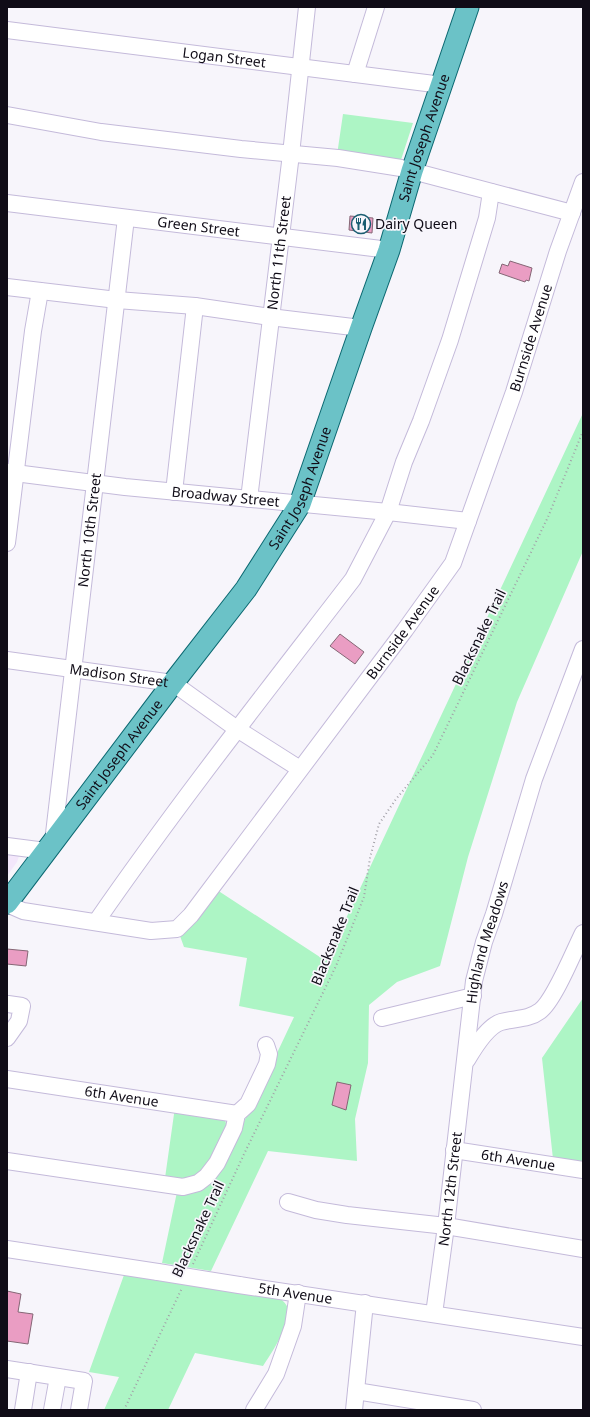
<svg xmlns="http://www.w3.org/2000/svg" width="590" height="1417" font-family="'Noto Sans',sans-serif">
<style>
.education{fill:#f3e7fb}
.green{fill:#adf5c5}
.building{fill:#ea9dc3;stroke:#856675}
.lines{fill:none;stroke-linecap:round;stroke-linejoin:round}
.minor-casing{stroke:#c4bada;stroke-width:18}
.major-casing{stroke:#0b6871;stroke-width:23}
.path{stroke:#a2a0a7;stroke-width:2;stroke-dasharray:1 3;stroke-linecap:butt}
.minor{stroke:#fff;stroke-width:16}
.major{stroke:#6bc2c7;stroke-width:21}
.minor-bridge-casing{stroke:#c4bada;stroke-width:18;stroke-linecap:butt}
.minor-bridge{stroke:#fff;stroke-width:16}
.labels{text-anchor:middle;stroke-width:3.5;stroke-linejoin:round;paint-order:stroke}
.street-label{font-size:14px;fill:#100c17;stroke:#f7f5fb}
.poi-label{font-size:14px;fill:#100c17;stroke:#f7f5fb;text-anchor:start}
</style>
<rect width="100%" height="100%" fill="#f7f5fb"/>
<!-- education -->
<path class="education" d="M7,852L15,853L19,856L17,862L7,876Z"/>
<!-- green -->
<path class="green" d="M343,114L413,123L399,166L337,155Z
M583,413V551L517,702L468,857L440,966L397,982L369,1005L368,1063L355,1119L357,1161L268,1151L211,1271L162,1263L177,1192L218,1171L251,1108L294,1017L239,1006L247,958L184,947L180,936L217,890L326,961Z
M583,998V1164L553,1159L542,1058Z
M175,1107L225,1120L227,1127L226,1135L202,1172L186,1180L165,1178Z
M124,1275L282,1300C285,1303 288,1306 288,1311C290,1325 271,1354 263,1366L195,1353L168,1410H104L119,1377L89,1372Z"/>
<!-- building -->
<path class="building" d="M350,216L373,218L372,233L349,230Z
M510,261L532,268L529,281L526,280L525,282L499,273L502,264L508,266Z
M340,634L364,652L355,664L330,646Z
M7,949L28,951L26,966L7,964Z
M337,1082L351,1085L346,1110L332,1105Z
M7,1291L21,1294L18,1312L33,1314L28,1344L7,1341Z"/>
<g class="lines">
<defs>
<g id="minor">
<path id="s1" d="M7,30L442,85"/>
<path d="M355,74L376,7"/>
<path d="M7,115L101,132L241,149L338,158L401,168L572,213"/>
<path id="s2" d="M7,203L389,250"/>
<path d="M7,287L117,300L195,306L270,317L361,328"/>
<path id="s3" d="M7,472L125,487L388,512L468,521"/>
<path d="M174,492L195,306"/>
<path id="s4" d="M249,499L291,154L307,7"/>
<path d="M7,543L33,331L40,291"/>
<path id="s5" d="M7,660L173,683L237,729L300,769"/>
<path id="s6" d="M53,842L126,218"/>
<path d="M7,846L46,851"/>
<path id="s7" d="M7,904L23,911L151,931L177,929L191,915L405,630L453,563L514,392L558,251L583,182"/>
<path d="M96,922C177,805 266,692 353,579L388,512L404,462L421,421L450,340L487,218L491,192"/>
<path d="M382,1018L473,996"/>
<path d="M7,1038L19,1021L22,1006L8,1004"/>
<path d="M467,1060C474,1048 488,1026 501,1022C515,1018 528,1020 540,1011C554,1001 574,951 583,933"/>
<path id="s8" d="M7,1079L237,1114"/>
<path id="s9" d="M454,1150L583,1170"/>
<path d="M7,1161L183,1187L198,1183L207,1176L217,1163L234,1128L237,1114L248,1104L267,1064L269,1054L266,1045"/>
<path d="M288,1202L316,1210L347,1215L446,1226L583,1249"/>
<path d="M7,1249L158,1272"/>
<path id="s10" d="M239,1285L583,1337"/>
<path id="s11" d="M434,1314L446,1226L474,981L484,942L494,914L534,779L583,649"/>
<path d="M7,1369L84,1381L79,1410"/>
<path d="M356,1391L473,1410"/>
<path d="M23,1410L29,1372"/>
<path d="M52,1410L58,1377"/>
<path d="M254,1410L276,1374L293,1326L298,1293"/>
<path d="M354,1410L365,1303"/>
</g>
<g id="major">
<path id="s12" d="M7,903L173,683L246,589L300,504L361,328L389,250L412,171L468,7"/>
</g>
</defs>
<!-- minor casing -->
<use href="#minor" class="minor-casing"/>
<!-- major casing -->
<use href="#major" class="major-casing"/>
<!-- path -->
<path class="path" d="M193,1264L245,1152L336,966L364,897L370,858L379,824L396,799L433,755L548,517L583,431
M124,1410L182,1288"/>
<!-- minor -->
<use href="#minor" class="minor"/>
<!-- major -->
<use href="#major" class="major"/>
<defs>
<path id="minor-bridge" d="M158,1272L239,1285"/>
</defs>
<!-- minor-bridge casing -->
<use href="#minor-bridge" class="minor-bridge-casing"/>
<!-- minor-bridge -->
<use href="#minor-bridge" class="minor-bridge"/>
</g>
<!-- icons -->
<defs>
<symbol id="restaurant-ring" viewBox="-11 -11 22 22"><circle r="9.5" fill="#f7f5fb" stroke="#1b5e72" stroke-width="1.5"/><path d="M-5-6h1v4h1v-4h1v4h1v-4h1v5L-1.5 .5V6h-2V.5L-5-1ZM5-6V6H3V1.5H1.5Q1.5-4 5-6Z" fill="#1b5e72"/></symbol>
</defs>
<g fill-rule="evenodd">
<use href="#restaurant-ring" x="350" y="213" width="22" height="22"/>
</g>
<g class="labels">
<!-- street labels -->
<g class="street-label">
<text dy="5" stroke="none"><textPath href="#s1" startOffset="219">Logan Street</textPath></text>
<text dy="5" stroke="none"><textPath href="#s12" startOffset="882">Saint Joseph Avenue</textPath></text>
<text dy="5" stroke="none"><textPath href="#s2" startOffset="193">Green Street</textPath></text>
<text dy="5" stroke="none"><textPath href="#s4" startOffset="248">North 11th Street</textPath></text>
<text dy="5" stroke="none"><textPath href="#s7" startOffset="870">Burnside Avenue</textPath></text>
<text dy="5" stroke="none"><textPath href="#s12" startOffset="510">Saint Joseph Avenue</textPath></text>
<text dy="5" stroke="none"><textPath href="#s3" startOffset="220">Broadway Street</textPath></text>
<text dy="5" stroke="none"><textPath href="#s6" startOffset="314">North 10th Street</textPath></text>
<text dy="5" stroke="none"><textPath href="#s7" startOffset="546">Burnside Avenue</textPath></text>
<text transform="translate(479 637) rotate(-64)" y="5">Blacksnake Trail</text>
<text dy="5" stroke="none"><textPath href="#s5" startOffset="113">Madison Street</textPath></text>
<text dy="5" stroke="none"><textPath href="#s12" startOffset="186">Saint Joseph Avenue</textPath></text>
<text transform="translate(335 936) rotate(-68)" y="5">Blacksnake Trail</text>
<text dy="5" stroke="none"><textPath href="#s11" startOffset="376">Highland Meadows</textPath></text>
<text dy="5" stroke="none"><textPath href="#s8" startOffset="116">6th Avenue</textPath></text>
<text dy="5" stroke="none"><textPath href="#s9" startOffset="65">6th Avenue</textPath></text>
<text dy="5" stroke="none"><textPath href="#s11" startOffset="126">North 12th Street</textPath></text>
<text transform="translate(198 1229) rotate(-65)" y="5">Blacksnake Trail</text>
<text dy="5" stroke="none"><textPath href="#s10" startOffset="57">5th Avenue</textPath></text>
</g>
<!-- poi labels -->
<g class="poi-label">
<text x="375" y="229">Dairy Queen</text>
</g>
</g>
<!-- border -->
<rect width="590" height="1417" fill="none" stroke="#100c17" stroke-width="16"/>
</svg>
